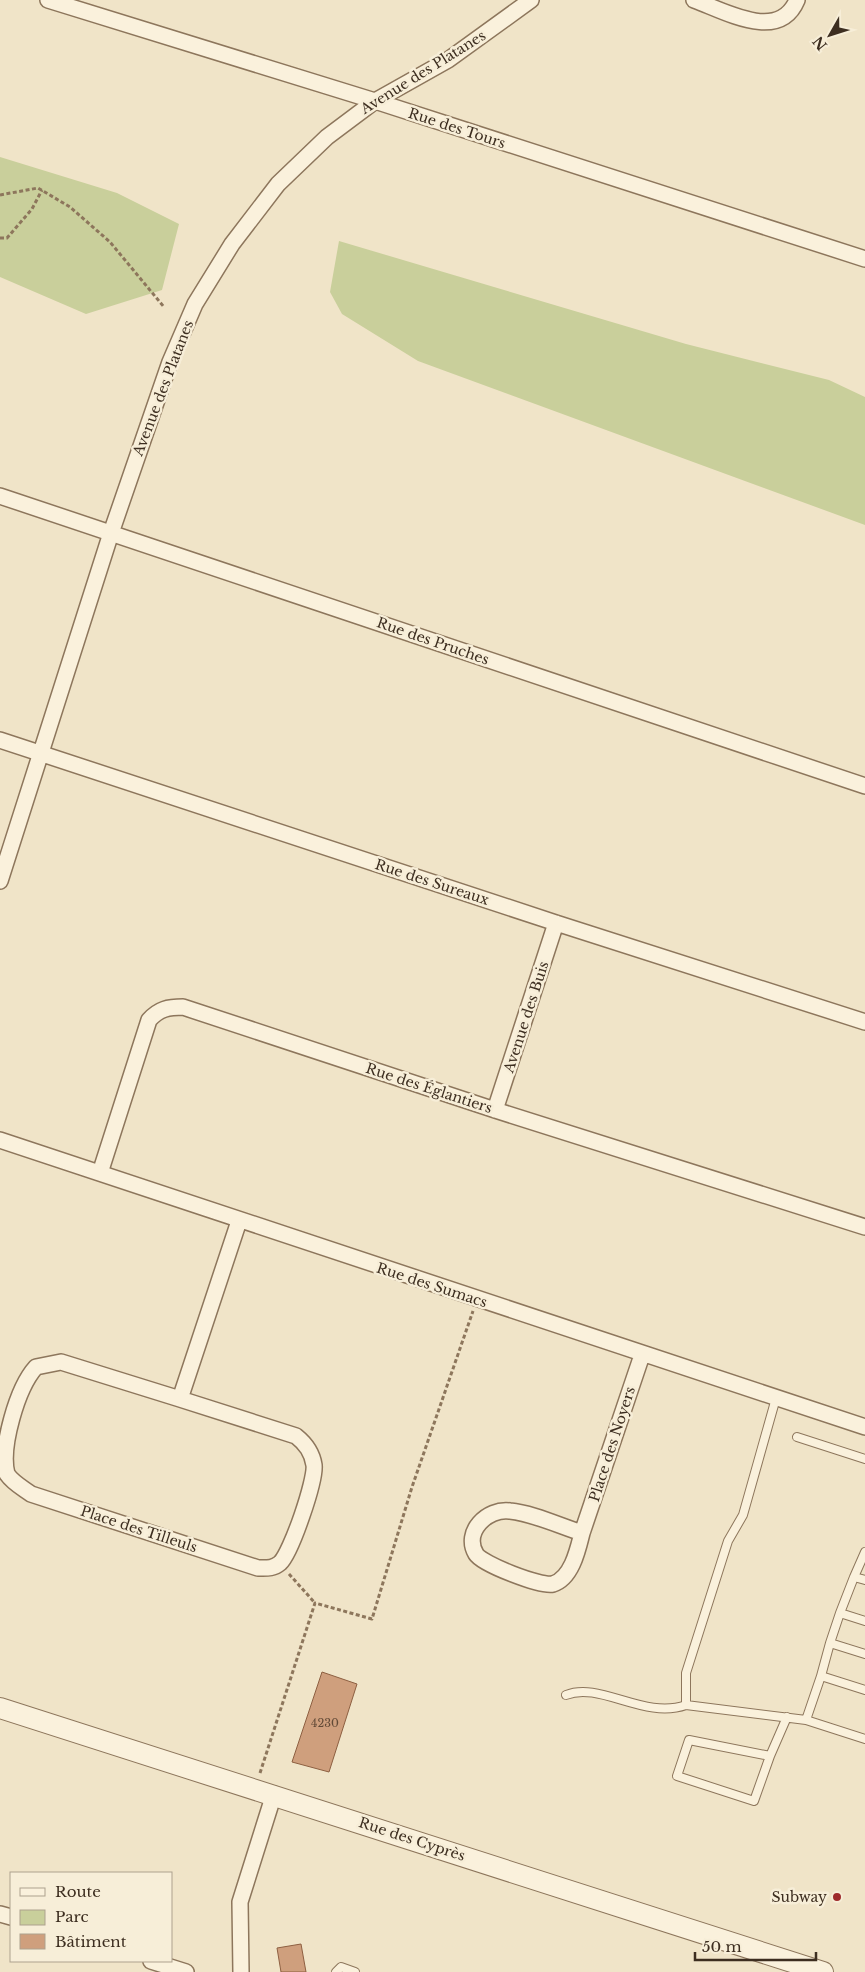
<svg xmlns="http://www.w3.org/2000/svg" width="865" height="1972" font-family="'Libre Baskerville',serif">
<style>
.green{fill:#c9cf9b}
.building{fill:#cf9f7d;stroke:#8d5f41}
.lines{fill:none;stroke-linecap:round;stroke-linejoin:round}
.service-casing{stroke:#8d765c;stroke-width:10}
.minor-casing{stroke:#8d765c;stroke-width:18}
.tertiary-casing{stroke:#8d765c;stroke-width:22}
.path{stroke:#8d765c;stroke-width:3;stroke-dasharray:4 2.5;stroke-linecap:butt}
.service{stroke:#faf1dc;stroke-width:8}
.minor{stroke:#faf1dc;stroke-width:15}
.tertiary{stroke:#faf1dc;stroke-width:20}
.poi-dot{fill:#9e2a2b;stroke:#f7eed8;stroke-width:2}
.labels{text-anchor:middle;stroke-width:5;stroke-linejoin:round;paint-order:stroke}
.number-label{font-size:11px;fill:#624a37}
.street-label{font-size:14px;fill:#3d2e20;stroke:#f7eed8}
.poi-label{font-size:14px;fill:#3d2e20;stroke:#f7eed8;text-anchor:end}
</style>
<rect width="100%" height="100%" fill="#f0e4c8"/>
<!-- green -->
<path class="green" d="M0,157L117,193L179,224L162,290L86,314L0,277Z
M339,241L686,344L829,380L865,397V525L418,361L342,314L330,292Z"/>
<!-- building -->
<path class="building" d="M322,1672L357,1684L329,1772L292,1762Z
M301,1944L306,1972H281L277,1948Z"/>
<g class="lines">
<defs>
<path id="service" d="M776,1398L743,1515L728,1541L686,1673V1705L806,1720
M797,1437L865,1459
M865,1552L854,1577L865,1580
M840,1613L854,1577
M865,1621L840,1613L830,1643L865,1654
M830,1643L821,1676L865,1690
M821,1676L806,1720L865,1739
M566,1695C600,1681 644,1720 686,1705
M770,1756L754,1801L677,1776L689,1740L770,1756L787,1717
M336,1972L341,1967L355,1972"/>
<path id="minor" d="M48,0L375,101L865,259
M694,0C725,11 779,43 797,0
M0,496L865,786
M0,740L556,923L865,1022
M0,881L111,533L170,362L195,304L232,244L278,184L327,137L375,101L448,60L531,0
M495,1110L556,923
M0,1140L865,1427
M100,1173L149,1020C159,1009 168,1007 183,1007L495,1110L865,1227
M180,1399L296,1436C306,1444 312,1452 314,1465C316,1480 291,1553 280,1563C273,1569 266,1568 258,1568L31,1494C23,1488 13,1483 7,1474C0,1448 17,1388 36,1367L61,1362L180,1399L239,1221
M582,1533C578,1549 572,1578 553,1584C541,1587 482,1564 476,1554C463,1532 487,1508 510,1511C532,1513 560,1526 582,1533L642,1355
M0,1914L11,1917
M151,1961L186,1972
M241,1972L240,1902L274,1794"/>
<path id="tertiary" d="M0,1708L823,1972"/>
</defs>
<!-- service casing -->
<use href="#service" class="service-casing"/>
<!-- minor casing -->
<use href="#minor" class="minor-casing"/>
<!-- tertiary casing -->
<use href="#tertiary" class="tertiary-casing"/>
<!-- path -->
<path class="path" d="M0,195L38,188L70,207L110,242L164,307
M0,238H7L32,209L42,190
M289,1574L315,1603
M260,1773L315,1603L372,1619L412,1487L473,1311"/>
<!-- service -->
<use href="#service" class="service"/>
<!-- minor -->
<use href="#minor" class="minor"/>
<!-- tertiary -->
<use href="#tertiary" class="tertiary"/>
</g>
<!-- markers -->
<circle class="poi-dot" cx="837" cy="1897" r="5"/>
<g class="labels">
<!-- number labels -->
<g class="number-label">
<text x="325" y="1727">4230</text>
</g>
<!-- street labels -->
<g class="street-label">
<text transform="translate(423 72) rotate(-32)" y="5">Avenue des Platanes</text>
<text transform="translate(457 128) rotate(18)" y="5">Rue des Tours</text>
<text transform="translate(163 388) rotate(-69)" y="5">Avenue des Platanes</text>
<text transform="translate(433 641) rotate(19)" y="5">Rue des Pruches</text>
<text transform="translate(432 882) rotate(18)" y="5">Rue des Sureaux</text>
<text transform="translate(526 1017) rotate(-72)" y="5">Avenue des Buis</text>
<text transform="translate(429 1088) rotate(18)" y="5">Rue des Églantiers</text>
<text transform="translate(432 1285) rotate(18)" y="5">Rue des Sumacs</text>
<text transform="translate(612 1444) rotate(-72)" y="5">Place des Noyers</text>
<text transform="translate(139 1529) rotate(18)" y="5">Place des Tilleuls</text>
<text transform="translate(412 1839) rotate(18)" y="5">Rue des Cyprès</text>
</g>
<!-- poi labels -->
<g class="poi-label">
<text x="827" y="1902">Subway</text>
</g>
</g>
<!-- legend -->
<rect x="10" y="1872" width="162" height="90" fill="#f7eed8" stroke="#ada18e"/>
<rect x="20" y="1888" width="25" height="8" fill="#faf1dc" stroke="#ada18e"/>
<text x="55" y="1897" font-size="15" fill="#3d2e20">Route</text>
<rect x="20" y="1910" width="25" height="15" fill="#c9cf9b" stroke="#ada18e"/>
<text x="55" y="1922" font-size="15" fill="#3d2e20">Parc</text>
<rect x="20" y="1934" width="25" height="15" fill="#cf9f7d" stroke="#ada18e"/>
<text x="55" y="1947" font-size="15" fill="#3d2e20">Bâtiment</text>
<!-- north arrow -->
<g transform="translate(830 35) rotate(231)" stroke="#f7eed8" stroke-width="4" paint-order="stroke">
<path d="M0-4L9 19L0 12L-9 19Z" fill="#3d2e20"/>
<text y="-8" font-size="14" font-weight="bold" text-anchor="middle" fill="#3d2e20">N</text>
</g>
<!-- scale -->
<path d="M695 1952v8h121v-8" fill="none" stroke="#3d2e20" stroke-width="2.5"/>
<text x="702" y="1952" font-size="15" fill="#3d2e20" stroke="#f7eed8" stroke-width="4" paint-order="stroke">50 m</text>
</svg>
